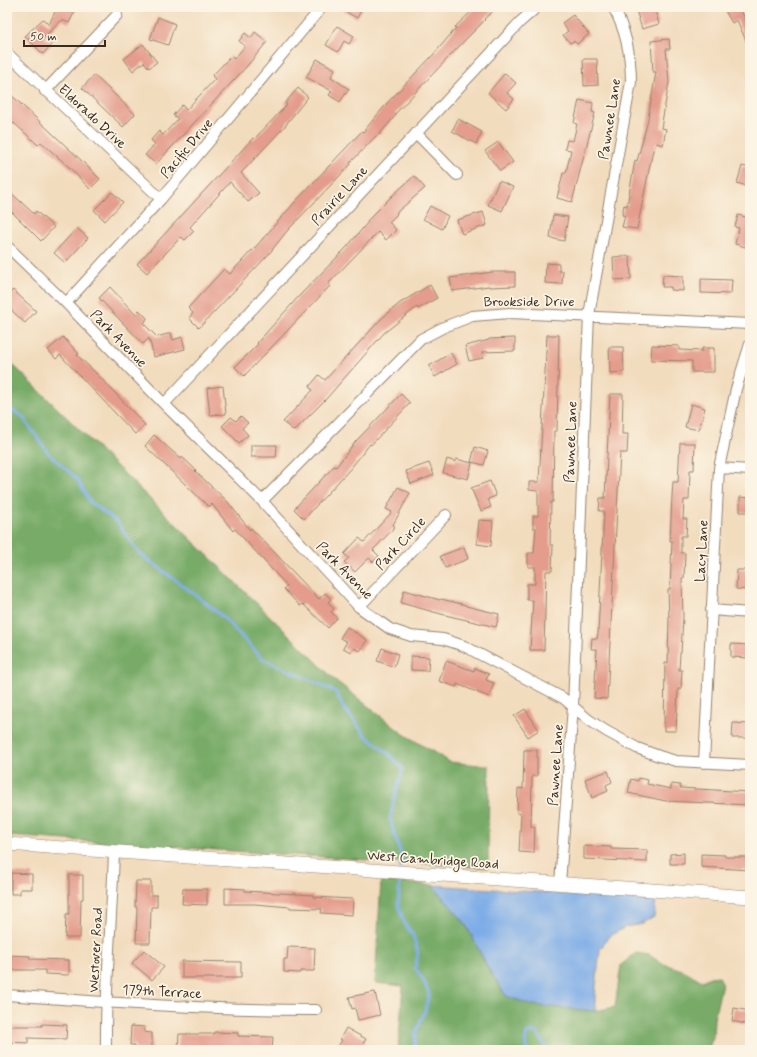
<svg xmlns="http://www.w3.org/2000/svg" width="757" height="1057" font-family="Mynerve,sans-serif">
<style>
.forest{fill:#78ab67;stroke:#5a6a42}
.water{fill:#7dace7;stroke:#5c6b82}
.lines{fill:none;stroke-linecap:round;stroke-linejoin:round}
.stream{stroke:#7dace7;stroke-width:3}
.building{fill:#e49c8c}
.minor-casing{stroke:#96836e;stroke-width:12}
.tertiary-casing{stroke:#96836e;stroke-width:14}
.minor{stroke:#fff;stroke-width:10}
.tertiary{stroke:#fff;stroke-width:13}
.labels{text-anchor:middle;stroke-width:3.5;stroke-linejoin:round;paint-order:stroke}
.street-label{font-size:14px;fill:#3b2a1e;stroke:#fcf5e5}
</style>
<rect width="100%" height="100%" fill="#fcf5e5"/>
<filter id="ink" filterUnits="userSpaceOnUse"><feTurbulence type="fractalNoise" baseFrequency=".025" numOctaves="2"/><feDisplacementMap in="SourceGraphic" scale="8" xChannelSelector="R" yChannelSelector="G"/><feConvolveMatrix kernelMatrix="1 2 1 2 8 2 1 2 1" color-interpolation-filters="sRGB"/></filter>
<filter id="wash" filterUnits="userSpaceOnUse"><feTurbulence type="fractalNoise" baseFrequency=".012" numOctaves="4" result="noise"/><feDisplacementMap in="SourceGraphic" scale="16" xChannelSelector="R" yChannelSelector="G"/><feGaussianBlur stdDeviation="0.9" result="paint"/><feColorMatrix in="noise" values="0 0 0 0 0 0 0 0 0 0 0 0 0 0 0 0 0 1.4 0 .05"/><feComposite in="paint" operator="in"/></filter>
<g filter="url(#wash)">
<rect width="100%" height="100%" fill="#f2dcbe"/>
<!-- forest -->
<path class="forest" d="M7,359L335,680L402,733L450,762L489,766L488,868L7,836Z
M381,881L432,885L465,923L487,966L506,996L595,1011L615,1007L621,965L636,953L649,955L661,963L685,971L702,981L710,977L719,976L722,983L714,1019L713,1037L708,1050H398L403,986L375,983Z"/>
<!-- water -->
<path class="water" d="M432,885L656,900L654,917L642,924L626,927L611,935L600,949L595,995V1011L531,1005L506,996L487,966L465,923Z"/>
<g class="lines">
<!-- stream -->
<path class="stream" d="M7,407L22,416L49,454L77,479L90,502L117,522L139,553L197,596L222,616L263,659L319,684L336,692L343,707L366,736L389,754L403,769L396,792L390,818L395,836L402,858L400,868
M400,876L398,906L405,924L413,935L418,953L415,968L424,981L429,994L425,1011L416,1032L414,1050
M527,1050L525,1041L527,1033L537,1032L547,1050"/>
</g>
<g id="blocks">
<!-- building -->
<path class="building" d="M57,7H77L69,23L62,20L44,37L52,44L43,54L25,36L43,19L49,25Z
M337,7H363L357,18Z
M476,7H498L484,19L485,20L466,39L395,114L396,115L379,135L378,134L350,163L351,164L287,231L268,255L199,328L189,318L193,313L188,308L224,269L230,274L252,250V251L295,202L362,131L363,132L389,101L434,54L456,28L455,27Z
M635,7H654L659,24L642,29Z
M723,7H739L750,28V50L737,20L732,23Z
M573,15L589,34L577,44L574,41L570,43L563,35L568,31L562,23Z
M158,17L175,24L168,45L150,39Z
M337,26L354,36L349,44L344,41L338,52L326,45Z
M255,32L267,42L247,66L156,164L145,155L155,144L151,140L159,131L163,135L178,119L173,115L182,105L186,110L215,79L212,76L231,56L234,59L245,46L239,41L245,33L251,38Z
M669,39L670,49H666L669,82L661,128L666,129L663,145L656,143L654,150H653L637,229L622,227L625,216L622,215L624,205L627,206L635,160L637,161L647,124L656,72H653L651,41Z
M143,44L157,62L149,68L144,62L133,71L124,59Z
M317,59L335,69L331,77L349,89L340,102L329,95L332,91L306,77Z
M583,59H597L598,85L584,86Z
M505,73L516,83L507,93L514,99L506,109L488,93Z
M94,75L135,114L123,127L82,88Z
M298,88L308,97L287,123V124L241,173L259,193L248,202L230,182L190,227L194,231L185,240L181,237L147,273L137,264L253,138L254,139L287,105L285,103Z
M7,91L84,163L100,179L90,189L69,167L41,142L38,145L14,123L12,125L7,120Z
M579,100L593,103L592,112L595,113L572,202L557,198L563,173H566L571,150L565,149L567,140L573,141L577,124L574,123Z
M458,119L482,132L476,144L452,131Z
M498,142L513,162L500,171L485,151Z
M742,166L750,168V187L737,183Z
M414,176L425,188L396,213L397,214L389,222L396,230L386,240L378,232L328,284L330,286L244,376L235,367L258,344L257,343L300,295L346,248L368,222L367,221L392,196Z
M499,181L513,187L502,211L488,205Z
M7,189L34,214L36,211L54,227L41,241L7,207Z
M112,192L123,202L105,221L94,210Z
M430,206L448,216L442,229L423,219Z
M483,212L487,225L462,234L457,220Z
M553,215L568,217L564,241L550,238Z
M738,215L750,218V243L749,248L735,244L739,228L735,227Z
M77,228L88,238L65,263L54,253Z
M630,256L631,279L614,280L613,257Z
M546,263L559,264V271H563L562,284L545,283Z
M492,272H515V286L489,287V286L452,291L450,278Z
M663,275L683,276V291L671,290V287H662Z
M701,279L732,280L731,294L701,293Z
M430,285L437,298L418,309L417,307L384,333L326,399L294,431L283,422L313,390L309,387L319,375L325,380L381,319L400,303Z
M110,287L135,314L139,310L147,318L144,324L157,337L171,333L173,340L182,337L185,349L154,357L149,338L143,344L99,298Z
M13,290L36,311L25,323L7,306V296Z
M547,335H559L557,431H554L553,502H551L550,545H553L552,571H546L544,650H530L533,600H527V584H535V567H528V553H534L536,528H533V516H538V491L529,490V482H539Z
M63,337L79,354L77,355L99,376L145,425L135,434L60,355L56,359L48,350Z
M515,338V351L482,352L483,358L469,361L465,346L489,340V339Z
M652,345L679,346V350L702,351V348H714V372H692V361L651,360Z
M609,347H623L624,372L610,373Z
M451,353L457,364L435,377L429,366Z
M223,386L226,414L210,415L207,388Z
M401,394L410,403L371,445L370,444L351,468L304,519L294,509L334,466L336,467L356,441Z
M610,394H623L622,434H628L627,453H620L607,699L594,698L597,649H591L592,638L597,639L598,633L604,511H599L600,498H605Z
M691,404L705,408L699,430L685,427Z
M241,416L248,423L242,428L248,435L239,443L222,426L231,417L236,421Z
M154,435L181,459L182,457L196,470L195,471L227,501L250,530L251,528L319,599L325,593L331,599L328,602L334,609L331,612L337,618L328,628L303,604L300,606L284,589L287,586L235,529L233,531L212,504L209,507L145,446Z
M680,443H695L694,470H690L689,500H684L683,519H687L686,536H681V553H685L684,578H682L683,617L681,653H680L679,670H682L681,689H678L676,731H664L665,663H668L669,617L668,589H670L672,541H670L672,496L673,482H678Z
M251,445H277L276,457H251Z
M475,447L488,451L484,465L471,462Z
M447,459L456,462V459L472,463L468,479L443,473Z
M429,463L434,475L411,484L406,471Z
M490,481L496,496L488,499L491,507L481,511L471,488Z
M398,487L410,493L393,525L395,527L373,550L379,556L373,562L369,558L355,572L344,562L349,558L344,554L359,538L364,542L392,512L386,509Z
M740,497L750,498V512H740Z
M479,520L493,521L491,546L477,544Z
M464,547L468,559L445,568L440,556Z
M737,570H746V574H750V590L736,589Z
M404,590L440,600L441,599L466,605V606L499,614L496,627L441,614L401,603Z
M347,627L367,640L360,651L354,648L351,652L343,648L347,642L340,638Z
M731,644L750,645V658L731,657Z
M382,648L398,654L394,667L377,661Z
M411,656L429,657L428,671L411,670Z
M446,661L474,671L475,668L489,674L486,680L494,683L489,697L457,684L456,687L439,681Z
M525,709L539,730L528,737L514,716Z
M733,723L750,724V738H732Z
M524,750H537V776H532L531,827H535L534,853L519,852L521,814L517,813L518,788L523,789Z
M608,771L612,782L606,785L608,791L592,798L585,779Z
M638,778L648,780L647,784L671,789V784L680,785V788L750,792V805L666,801L628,793L631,779L638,781Z
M584,846L611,847V849L647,850V862L584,859Z
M684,853V864H670V854Z
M701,854L725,855V857H750V870L701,867Z
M11,873L32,874V889H20V894H11Z
M69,875H83V899H81L80,938H65L66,914H69Z
M136,881H151V895H157V907H151L150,943H136L137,907H135Z
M225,888L245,889V891L313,895V897L353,899L352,915L321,913L322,909L290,908V907L255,904H225Z
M183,889H207V905L182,904Z
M288,947L315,948L314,971H300V973L284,972V959H287Z
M144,950L164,967L152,980L132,963Z
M7,955L30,956V959L69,960V975L45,974V970H7Z
M182,961L241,962V978H182Z
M375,992L380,1015L358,1020L355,1008L352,1009L349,997Z
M734,1008L750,1011V1025L732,1021Z
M42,1024L67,1025L66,1039L28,1038V1043L7,1042V1026H42Z
M131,1026L145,1027L144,1032L152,1033V1050H135V1045H130Z
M346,1028L366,1039L359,1050H336L342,1040L340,1039Z
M214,1032L238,1033V1036L273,1037L272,1050L203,1048V1050L178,1049L179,1034H214Z"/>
</g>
</g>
<g filter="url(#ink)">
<use href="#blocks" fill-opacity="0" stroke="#96836e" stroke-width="1"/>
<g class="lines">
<defs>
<path id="minor" d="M7,53L161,199
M45,91L117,15
M416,133L457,175
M7,246L66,303L164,404L262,501L359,607L390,629L411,636L443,639L464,646L563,698L589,720L606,731L637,748L659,756L676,761L750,765
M66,303L161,199L322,7
M164,404L520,22L537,7
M719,468L750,470
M262,501L421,339L444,327L472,316L510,313L750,324
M359,607L446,515
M711,610L750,613
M704,763L719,468L736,389L750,344
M560,884L573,706L589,315L631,82C631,56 626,30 613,7
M7,995C110,1003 213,1010 316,1010
M106,1050C105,984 112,918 114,852"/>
<path id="tertiary" d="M7,844L750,897"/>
</defs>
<!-- minor casing -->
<use href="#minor" class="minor-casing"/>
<!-- tertiary casing -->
<use href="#tertiary" class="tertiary-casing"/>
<!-- minor -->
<use href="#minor" class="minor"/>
<!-- tertiary -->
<use href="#tertiary" class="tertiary"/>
</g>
</g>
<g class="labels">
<!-- street labels -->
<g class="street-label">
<text transform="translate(93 116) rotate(43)" y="5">Eldorado Drive</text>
<text transform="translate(609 119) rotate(-81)" y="5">Pawnee Lane</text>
<text transform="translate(186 148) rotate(-50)" y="5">Pacific Drive</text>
<text transform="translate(339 195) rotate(-47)" y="5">Prairie Lane</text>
<text x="529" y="306">Brookside Drive</text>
<text transform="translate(119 338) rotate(46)" y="5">Park Avenue</text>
<text transform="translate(570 442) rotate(-88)" y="5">Pawnee Lane</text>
<text transform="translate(400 543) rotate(-47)" y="5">Park Circle</text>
<text transform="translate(701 551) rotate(-87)" y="5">Lacy Lane</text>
<text transform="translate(345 570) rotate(46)" y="5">Park Avenue</text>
<text transform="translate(555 765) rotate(-86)" y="5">Pawnee Lane</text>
<text transform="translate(433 859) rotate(4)" y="5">West Cambridge Road</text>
<text transform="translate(95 950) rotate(-87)" y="5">Westover Road</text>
<text transform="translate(162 991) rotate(3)" y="5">179th Terrace</text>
</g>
</g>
<!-- margin -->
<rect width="757" height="1057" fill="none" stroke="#fcf5e5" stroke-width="24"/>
<!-- scale -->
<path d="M24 40v6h81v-6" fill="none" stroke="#3b2a1e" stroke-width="2"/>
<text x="30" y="40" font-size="12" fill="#3b2a1e" stroke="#fcf5e5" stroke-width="3" paint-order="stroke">50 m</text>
</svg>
